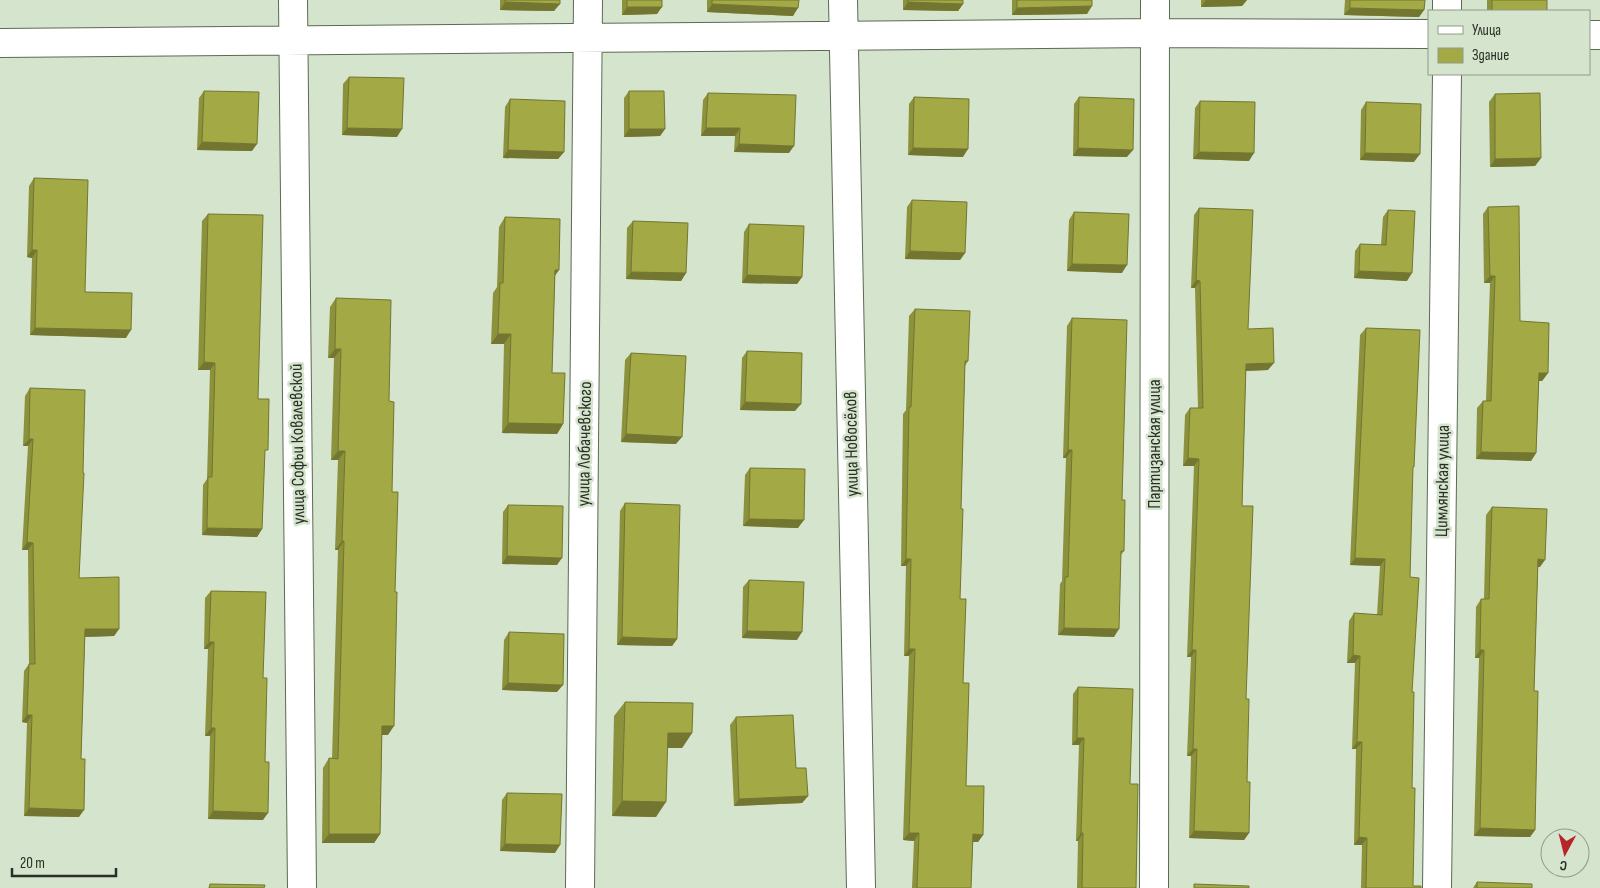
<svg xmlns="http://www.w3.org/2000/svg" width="1600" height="888" font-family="'Sofia Sans Condensed',sans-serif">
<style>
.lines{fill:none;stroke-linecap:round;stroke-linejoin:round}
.minor-casing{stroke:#5c6a54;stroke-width:30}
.minor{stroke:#fff;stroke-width:28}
.wall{fill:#8c913b}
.shaded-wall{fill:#727630}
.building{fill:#a3a945;stroke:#727630}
.labels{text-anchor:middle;stroke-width:5;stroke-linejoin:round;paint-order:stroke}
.street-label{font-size:18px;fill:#292f26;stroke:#d5e4cc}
</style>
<rect width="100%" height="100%" fill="#d5e4cc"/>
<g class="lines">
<defs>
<path id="minor" d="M293,0L302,888
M843,0L861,888
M1447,11V0
M1589,35H1600
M0,43L1154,33L1429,34
M580,888L588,0
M1154,888L1155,0
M1437,888L1447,74"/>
</defs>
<!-- minor casing -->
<use href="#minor" class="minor-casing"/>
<!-- minor -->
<use href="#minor" class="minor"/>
</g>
<!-- wall -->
<path class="wall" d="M500,0H560L554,11L500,10Z
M622,0H662L657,14L622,15Z
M707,0H799L793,16L707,12Z
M903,0H963V4L958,11L903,10Z
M1012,0H1092L1087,14L1012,15Z
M1201,0H1247L1242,6L1201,7Z
M1345,0H1425L1424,10L1419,17L1344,15Z
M1487,0H1547V11H1487Z
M349,77L397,137L342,135L343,84Z
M204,91L252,151L197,150L199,98Z
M629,91L665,129L660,136L624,137V98Z
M708,93L789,153L734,152L735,136H701L703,100Z
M1495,94L1541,158L1535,166L1490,167L1489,102Z
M914,97L963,157L908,155L909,104Z
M1079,97L1127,157L1073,156L1074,104Z
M510,99L564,152L558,159L503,158L505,107Z
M1200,101L1249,161L1193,159L1195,108Z
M1366,102L1414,162L1360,160L1361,110Z
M34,178L85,292L126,338L30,335L32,258L27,257L29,186Z
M912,200L965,253L960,260L905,259L907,207Z
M1488,207L1520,321L1548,373L1542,381H1539L1536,453L1531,461L1476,459L1477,408L1483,401H1486L1490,283H1484L1483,214Z
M1199,208L1248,329L1268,370L1246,371L1242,506L1246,699L1247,782L1249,833L1244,840L1189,838L1191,756H1187L1191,657H1187L1194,466H1183L1185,415L1190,408H1198L1195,288H1191L1194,215Z
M1388,210L1407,281L1354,278L1355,251L1360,244L1381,245L1383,217Z
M1074,212L1122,273L1067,271L1069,220Z
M208,214L258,399L264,455L262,529L257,537L202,535L203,485L207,479L210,370H198L202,221Z
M505,217L555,276L552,373L563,424L557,434L502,433L504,344H491L493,293L497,287L499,227Z
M633,221L686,273L681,281L626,279L627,228Z
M749,224L802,277L797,284L742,283L744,232Z
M336,298L389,401L392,492L388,735H382L380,834L374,843H322L323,768L329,758L332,759L338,550H335L338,460H331L334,358H328L330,307Z
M915,309L968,361L965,366L961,509L960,599L966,786L983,835L978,842H973L971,888H912L914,841L903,840L909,656H904L906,566H901L903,414L906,410L909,316Z
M1072,318L1122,500L1124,551L1121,555L1114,637L1058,635L1060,584L1062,581L1066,458H1063L1067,326Z
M1366,328L1412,470L1410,577L1412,692V788L1413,886L1421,888H1361L1362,845H1354L1356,749H1352L1355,663H1347L1349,621L1354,613L1377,615L1380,566L1350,565L1360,335Z
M747,351L795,411L740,410L742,358Z
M631,353L676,444L621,442L625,360Z
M30,388L79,578L119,629L114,636L85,637L79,817L24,816L27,723L22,722L24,671L29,664L28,550H22L28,446H23L25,396Z
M750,468L798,528L743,526L745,475Z
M625,503L677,639L672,646L617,645L620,511Z
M508,505L557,565L502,564L503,512Z
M1492,507L1540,567H1538L1534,691L1535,830L1530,837L1474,836L1479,658H1475L1476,607L1481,599H1484L1486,515Z
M749,580L797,640L742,638L743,587Z
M211,591L263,678V820L208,819L210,736H205L208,649H204L205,598Z
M509,632L557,692L502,690L504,640Z
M1078,687L1130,784L1136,888H1077L1078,841H1076L1079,745H1072L1073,694Z
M625,702L692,733L682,748H667L656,817L612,816L614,716Z
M736,717L796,768L808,796L802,803L734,806L730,725Z
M507,793L555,853L500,851L502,800Z
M1477,882L1532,888H1473Z"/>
<!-- shaded-wall -->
<path class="shaded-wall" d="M1206,0H1247L1242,6L1201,7Z
M505,2L560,4L554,11L500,10Z
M908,2L963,4L958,11L903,10Z
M712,4L798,8L793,16L707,12Z
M1092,6L1087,14L1012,15L1017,8Z
M627,7H662L657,14L622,15Z
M1350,8L1424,10L1419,17L1344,15Z
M347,128L402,129L397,137L342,135Z
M706,128H740L735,136H701Z
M629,129H665L660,136L624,137Z
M202,142L257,144L252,151L197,150Z
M739,144L794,146L789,153L734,152Z
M913,148L968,149L963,157L908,155Z
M1078,148L1133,150L1127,157L1073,156Z
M508,150L564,152L558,159L503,158Z
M1199,152L1254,153L1249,161L1193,159Z
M1365,153L1420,154L1414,162L1360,160Z
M1541,158L1535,166L1490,167L1495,159Z
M32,250H37L32,258L27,257Z
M910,251L965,253L960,260L905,259Z
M1072,264L1127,265L1122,273L1067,271Z
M555,270H559L552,280Z
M1359,271L1412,273L1407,281L1354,278Z
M631,272L686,273L681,281L626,279Z
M747,275L802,277L797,284L742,283Z
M1490,276H1495L1490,283H1484Z
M1196,280L1200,281L1195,288H1191Z
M35,328L131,330L126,338L30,335Z
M498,334H511L504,344H491Z
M335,349H341L334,358H328Z
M204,362L215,363L210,370H198Z
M1274,363L1268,370L1241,371L1246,364Z
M1539,373H1548L1542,381H1534Z
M745,402L801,404L795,411L740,410Z
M508,423L563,424L557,434L502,433Z
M626,434L682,437L676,444L621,442Z
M29,439H33L28,446H23Z
M1068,450H1072L1066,458H1063Z
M338,451H345L338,460H331Z
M1481,452L1536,453L1531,461L1476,459Z
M1188,458L1199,459L1194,466H1183Z
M749,519L804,520L798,528L743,526Z
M207,528L262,529L257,537L202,535Z
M342,541H344L338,550H335Z
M27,542L33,543L28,550H22Z
M507,556L562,558L557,565L502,564Z
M1355,558L1385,559L1380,566L1350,565Z
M906,559H911L906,566H901Z
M1538,559L1545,560L1540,567H1533Z
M1064,628L1119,629L1114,637L1058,635Z
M85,629H119L114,636L80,637Z
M747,631L802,632L797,640L742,638Z
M622,637L677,639L672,646L617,645Z
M209,642H214L208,649H204Z
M909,649H915L909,656H904Z
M1192,650H1196L1191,657H1187Z
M1480,650H1484L1479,658H1475Z
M1353,655L1360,656L1355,663H1347Z
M508,683L563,685L557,692L502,690Z
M27,715H32L27,723L22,722Z
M382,726H394L388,735H376Z
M211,728H215L210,736H205Z
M668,733H692L682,748H658Z
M1077,738H1084L1079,745H1072Z
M1357,742H1362L1356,749H1352Z
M1193,749H1197L1191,756H1187Z
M808,796L802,803L734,806L739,799Z
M622,801L666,802L656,817L612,816Z
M29,808L84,810L79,817L24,816Z
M213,811L268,813L263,820L208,819Z
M1480,828L1535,830L1530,837L1474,836Z
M1194,831L1249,833L1244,840L1189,838Z
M909,833H919L914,841L903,840Z
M1081,833H1083L1078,841H1076Z
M329,834H380L374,843H322Z
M973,834L983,835L978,842H968Z
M1359,837L1367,838L1362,845H1354Z
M505,844L560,845L555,853L500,851Z"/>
<!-- building -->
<path class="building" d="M505,0H560V4L505,2Z
M627,0H662V7H627Z
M712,0H799L798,8L712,4Z
M908,0H963V4L908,2Z
M1017,0H1092V6L1017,8Z
M1350,0H1425L1424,10L1350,8Z
M1492,0H1547V11H1492Z
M349,77L404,78L402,129L347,128Z
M204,91L259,92L257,144L202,142Z
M629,91H664L665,129H629Z
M708,93L796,95L794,146L739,144L740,128H706Z
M1540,93L1541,158L1495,159V94Z
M914,97L969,99L968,149L913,148Z
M1079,97L1134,99L1133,150L1078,148Z
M510,99L565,101L564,152L508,150Z
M1200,101L1255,102L1254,153L1199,152Z
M1366,102L1421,104L1420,154L1365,153Z
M34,178L88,180L85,292L132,293L131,330L35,328L37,250H32Z
M912,200L967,202L965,253L910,251Z
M1519,206L1520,321L1549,323L1548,373H1539L1536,453L1481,452L1483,401H1491L1495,276H1490L1488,207Z
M1199,208L1253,210L1248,329L1273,328L1274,363L1246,364L1242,506H1253L1246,699H1249L1247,782H1250L1249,833L1194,831L1197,749H1193L1196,650H1192L1199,459L1188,458L1190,408H1203L1200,281L1196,280Z
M1388,210L1415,211L1412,273L1359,271L1360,244L1386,245Z
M1074,212L1129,214L1127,265L1072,264Z
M208,214L263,215L258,399H269L268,450H265L262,529L207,528L208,477H212L215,363L204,362Z
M505,217L560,219L559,270H555L552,373H565L563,424L508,423L511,334H498L500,283H503Z
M633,221L688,223L686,273L631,272Z
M749,224L804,226L802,277L747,275Z
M336,298L391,300L389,401L394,402L392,492H398L395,592H397L394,726H382L380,834H329V758L338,759L344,541H342L345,451H338L341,349H335Z
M915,309L970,311L968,361H965L961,509H963L960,599H966L963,683H969L966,786H984L983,835L973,834L971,888H917L919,833H909L915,649H909L911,559H906L909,407H911Z
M1072,318L1127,320L1122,500H1125L1124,551H1121L1119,629L1064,628L1065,577H1068L1072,450H1068Z
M1366,328L1420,330L1414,467H1413L1410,577L1419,578L1412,692H1414L1412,788H1415L1413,886H1421V888H1366L1367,838L1359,837L1362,742H1357L1360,656L1353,655L1354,613L1382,615L1385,559L1355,558Z
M747,351L802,353L801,404L745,402Z
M631,353L686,356L682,437L626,434Z
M30,388L85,390L83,473H84L79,578L119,577V629H85L81,759H85L84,810L29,808L32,715H27L29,664H35L33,543L27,542L33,439H29Z
M750,468L805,469L804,520L749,519Z
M625,503L680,505L677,639L622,637Z
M508,505L563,506L562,558L507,556Z
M1492,507L1547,509L1545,560L1538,559L1534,691H1538L1535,830L1480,828L1484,650H1480L1481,599H1489Z
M749,580L804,582L802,632L747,631Z
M211,591L266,592L263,678H267L265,762H269L268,813L213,811L215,728H211L214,642H209Z
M509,632L564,634L563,685L508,683Z
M1078,687L1133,689L1130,784H1138L1136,888H1082L1083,833H1081L1084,738H1077Z
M625,702L693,703L692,733H668L666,802L622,801Z
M793,715L796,768H806L808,796L739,799L736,717Z
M507,793L562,794L560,845L505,844Z
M1477,882L1532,884V888H1477Z
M210,884L265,885L264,888H209Z
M1194,884L1249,886V888H1194Z"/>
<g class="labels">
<!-- street labels -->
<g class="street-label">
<text transform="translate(297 444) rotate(-91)" y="6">улица Софьи Ковалевской</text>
<text transform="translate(584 444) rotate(-89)" y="6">улица Лобачевского</text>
<text transform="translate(851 444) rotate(-91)" y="6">улица Новосёлов</text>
<text transform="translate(1154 444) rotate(-90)" y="6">Партизанская улица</text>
<text transform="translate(1442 481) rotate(-89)" y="6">Цимлянская улица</text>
</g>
</g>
<!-- legend -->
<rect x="1428" y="10" width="162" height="65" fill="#d5e4cc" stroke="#909c8a"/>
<rect x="1438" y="26" width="25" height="8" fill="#ffffff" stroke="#909c8a"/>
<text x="1472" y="35" font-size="15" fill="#292f26">Улица</text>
<rect x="1438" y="48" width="25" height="15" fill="#a3a945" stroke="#909c8a"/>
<text x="1472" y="60" font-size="15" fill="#292f26">Здание</text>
<!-- north arrow -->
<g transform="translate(1565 853) rotate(187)"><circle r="24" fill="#d5e4cc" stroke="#909c8a"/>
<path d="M0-4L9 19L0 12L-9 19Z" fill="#b6252b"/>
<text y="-8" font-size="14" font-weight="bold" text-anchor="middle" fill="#292f26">С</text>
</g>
<!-- scale -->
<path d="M12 868v8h104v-8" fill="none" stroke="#292f26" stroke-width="2.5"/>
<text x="20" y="868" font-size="15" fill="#292f26" stroke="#d5e4cc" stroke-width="4" paint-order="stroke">20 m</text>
</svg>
